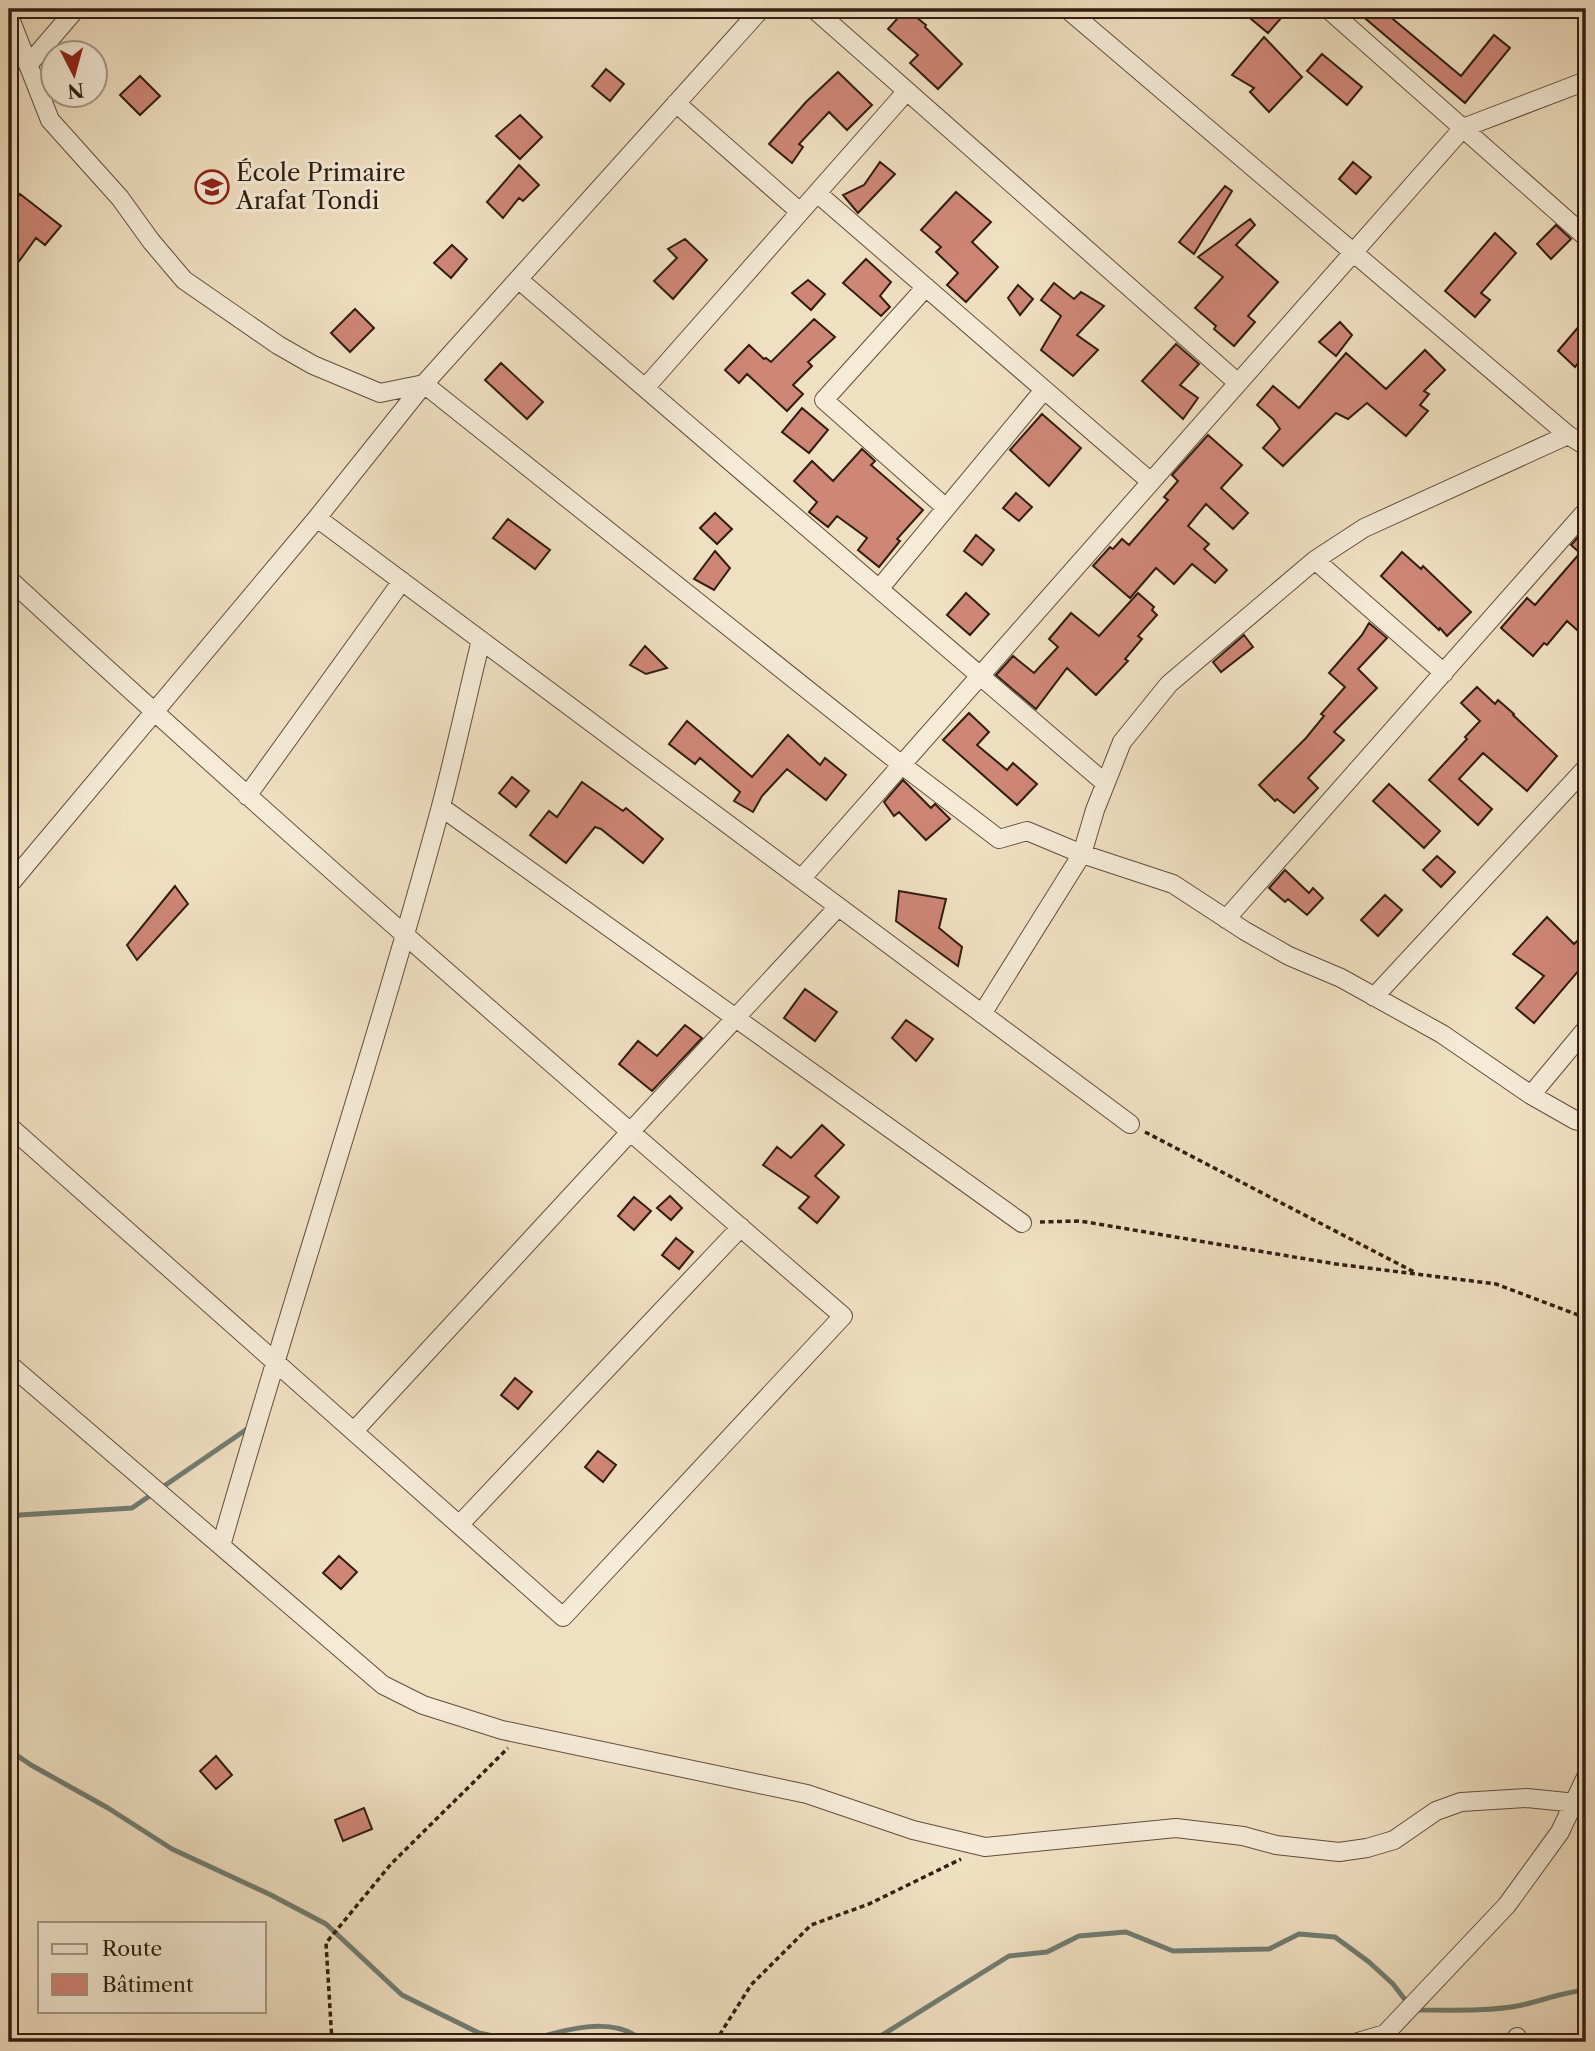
<svg xmlns="http://www.w3.org/2000/svg" width="1595" height="2051" font-family="'Libre Caslon Text',serif">
<style>
.lines{fill:none;stroke-linecap:round;stroke-linejoin:round}
.stream{stroke:#707d72;stroke-width:5}
.building{fill:#ce8677;stroke:#311d11;stroke-width:2}
.minor-casing{stroke:#614e3d;stroke-width:20}
.path{stroke:#311d11;stroke-width:3.5;stroke-dasharray:5 3.5;stroke-linecap:butt}
.minor{stroke:#f5ebd7;stroke-width:18}
.labels{text-anchor:middle;stroke-width:6;stroke-linejoin:round;paint-order:stroke}
.poi-label{font-size:24px;fill:#311d11;stroke:#f5ebd7;text-anchor:start}
</style>
<rect width="100%" height="100%" fill="#f0e0c2"/>
<filter id="stains"><feTurbulence type="fractalNoise" baseFrequency=".00286" numOctaves="4"/><feColorMatrix values="0 0 0 0 .2 0 0 0 0 .09 0 0 0 0 .02 0 0 0 .5 -.17"/></filter>
<radialGradient id="worn" r=".72"><stop offset=".6" stop-color="#630" stop-opacity="0"/><stop offset="1" stop-color="#630" stop-opacity=".3"/></radialGradient>
<g class="lines">
<!-- stream -->
<path class="stream" d="M9,1519L20,1515L132,1508L250,1427
M9,1750L31,1765L108,1808L172,1849L271,1895L326,1924L402,1995L479,2033L521,2042
M524,2042C559,2031 614,2013 644,2042
M871,2042L1009,1956L1047,1952L1079,1936L1126,1932L1173,1951L1269,1949L1299,1934L1335,1937L1369,1962L1393,1984L1413,2010C1446,2010 1491,2012 1522,2005C1544,2000 1564,1992 1586,1990"/>
</g>
<!-- building -->
<path class="building" d="M906,9L926,25L925,27L962,64L938,89L910,63L918,55L888,29Z
M1239,9H1289L1268,33Z
M1354,9H1381L1461,76L1494,35L1510,48L1465,103Z
M1264,37L1302,77L1269,112L1250,92L1254,88L1232,75Z
M1322,54L1362,87L1347,105L1307,71Z
M606,69L624,84L610,101L592,86Z
M838,72L872,105L847,130L829,112L799,144L803,147L792,163L769,144L806,102Z
M140,76L160,96L140,115L120,95Z
M520,115L542,137L520,159L496,136Z
M880,162L895,174L858,213L843,195L864,185Z
M1353,162L1371,177L1356,194L1339,179Z
M519,165L539,185L523,201L519,198L503,218L487,202Z
M1225,186L1232,191L1194,254L1179,242Z
M956,192L991,222L972,242L998,267L966,302L947,285L958,273L936,252L941,247L921,230Z
M20,194L61,226L45,245L36,238L9,275V209Z
M1250,219L1255,225L1236,245L1278,282L1248,316L1255,322L1234,346L1214,329L1216,326L1195,308L1223,277L1198,257Z
M1556,225L1571,239L1551,259L1537,244Z
M1495,233L1516,253L1481,293L1490,300L1475,317L1445,291Z
M685,239L707,260L673,299L654,281L677,258L668,249Z
M452,245L467,259L451,278L434,263Z
M866,259L891,282L880,296L890,307L881,316L843,283Z
M808,280L825,294L811,310L792,293Z
M1054,283L1074,299L1081,292L1104,306L1077,335L1098,350L1073,376L1041,350L1061,316L1041,300Z
M1018,285L1033,299L1020,315L1008,298Z
M355,309L374,328L350,352L331,333Z
M1586,318V353L1575,367L1558,351Z
M814,319L835,337L808,362L812,366L793,385L803,394L787,411L747,374L739,383L725,370L749,345L764,359L766,358L771,362Z
M1340,322L1352,335L1336,356L1319,342Z
M1176,344L1199,364L1180,385L1198,398L1183,419L1142,381Z
M1425,350L1445,370L1424,391L1429,394L1420,405L1428,411L1406,436L1367,403L1348,419L1336,413L1283,466L1263,448L1280,429L1273,419L1257,405L1273,386L1299,408L1346,353L1386,389Z
M501,363L543,402L527,419L485,380Z
M802,408L828,430L809,453L782,432Z
M1042,414L1081,448L1049,486L1010,450Z
M1208,435L1242,465L1221,488L1248,513L1233,529L1206,504L1188,526L1209,544L1204,549L1227,570L1215,583L1192,564L1174,584L1156,568L1130,598L1093,566L1110,547L1113,549L1122,539L1129,545L1168,500L1164,497L1178,481L1172,475Z
M862,449L875,461L871,465L923,510L897,539L900,541L879,567L858,550L867,538L837,516L828,527L809,512L817,502L794,481L812,461L833,481Z
M1016,493L1032,507L1019,521L1003,508Z
M715,513L732,529L717,544L700,528Z
M508,519L550,550L535,569L493,538Z
M1586,528V638L1567,621L1547,645L1544,643L1533,656L1501,628L1527,598L1535,605L1580,553L1571,545Z
M976,535L994,550L982,565L964,551Z
M715,551L730,568L714,590L694,579Z
M1402,552L1421,569L1423,566L1471,612L1447,636L1440,628L1439,630L1381,576Z
M966,593L989,614L970,635L947,615Z
M1138,593L1154,607L1152,610L1157,615L1138,636L1142,639L1125,659L1128,661L1096,695L1067,668L1036,709L996,675L1013,656L1034,673L1058,647L1049,639L1071,613L1099,636Z
M1369,623L1387,638L1358,669L1377,688L1334,732L1344,740L1308,778L1318,788L1294,813L1277,799L1275,801L1259,785L1306,738L1324,716L1321,714L1345,687L1329,673L1362,635Z
M1244,635L1253,647L1221,672L1213,662Z
M645,646L667,668L646,674L630,665Z
M1477,687L1495,704L1498,700L1514,714L1513,715L1557,756L1527,791L1483,753L1459,779L1492,809L1478,825L1429,780L1467,739L1465,737L1480,721L1461,703Z
M969,713L989,732L977,745L1007,770L1013,763L1037,784L1017,805L943,740Z
M687,721L752,777L788,735L820,765L825,758L846,775L826,800L787,769L762,796L753,812L734,801L740,792L700,758L695,764L669,744Z
M512,777L529,791L516,807L499,793Z
M903,780L931,808L935,804L950,819L926,840L899,812L894,816L884,802Z
M582,782L623,811L626,808L663,839L643,863L601,829L595,827L566,863L530,835L549,811L557,817Z
M1389,784L1440,831L1424,848L1373,801Z
M1437,856L1455,872L1441,887L1423,870Z
M1285,870L1309,893L1313,888L1323,898L1307,915L1288,899L1285,902L1269,888Z
M175,886L188,904L137,960L127,945Z
M899,891L946,899L939,928L962,947L958,966L896,921Z
M1385,895L1402,910L1378,936L1361,920Z
M1547,917L1574,944L1577,941L1586,949V962L1534,1023L1516,1008L1544,976L1513,954Z
M805,989L837,1012L815,1041L784,1018Z
M906,1020L933,1039L916,1061L892,1038Z
M685,1025L702,1038L652,1091L619,1064L638,1041L657,1056Z
M822,1125L844,1145L815,1176L839,1197L817,1223L799,1208L809,1197L763,1165L777,1147L791,1158Z
M670,1196L682,1208L671,1220L657,1208Z
M634,1197L651,1211L634,1230L618,1216Z
M676,1238L693,1252L679,1269L662,1255Z
M515,1378L532,1392L518,1409L501,1395Z
M598,1451L616,1465L603,1482L585,1467Z
M339,1556L357,1572L341,1589L323,1573Z
M216,1756L232,1775L216,1789L200,1771Z
M364,1808L372,1829L343,1841L335,1820Z"/>
<g class="lines">
<defs>
<path id="minor" d="M814,9L1238,383
M1067,9L1568,435L1586,446
M1328,9L1586,237
M9,16L50,120L120,198L151,241L184,280L278,345L313,365L380,393L424,384L902,765L999,839L1027,831L1082,854L1173,884L1245,931L1289,956L1341,978L1442,1034L1531,1095L1575,1120L1586,1123
M28,65L76,9
M676,103L800,212
M817,193L1151,482
M518,279L1105,783
M926,287L824,400L946,508
M645,388L906,92
M317,518L1130,1124
M1315,560L1444,673
M9,579C281,830 562,1073 843,1316L563,1617L9,1126
M879,589L1044,390
M247,796L402,581
M441,807L1022,1223
M801,879L1463,128L1586,81
M9,885L317,518L424,384L761,9
M1226,919L1586,511
M1374,997L1586,768
M982,1014L1082,854L1095,810L1122,742L1169,684L1315,560L1364,528L1568,435
M1531,1095L1586,1029
M9,1364L383,1685L423,1705L502,1730L807,1794L913,1830L985,1847L1176,1828L1243,1836L1276,1845L1339,1852L1367,1848L1394,1840L1436,1811L1461,1802L1527,1798L1586,1804
M354,1431L838,907
M460,1524L741,1227
M221,1546C291,1300 373,1057 440,810C455,754 467,697 481,640
M1517,2037L1519,2042
M1358,2042L1385,2034L1507,1905L1560,1832L1586,1777"/>
</defs>
<!-- minor casing -->
<use href="#minor" class="minor-casing"/>
<!-- path -->
<path class="path" d="M1145,1132L1414,1272
M1040,1222L1080,1221L1336,1264L1496,1284L1586,1318
M1579,1836L1586,1889
M332,2042L326,1943L391,1864L508,1748
M715,2042L751,1985L811,1925L869,1904L961,1859"/>
<!-- minor -->
<use href="#minor" class="minor"/>
</g>
<!-- icons -->
<defs>
<symbol id="school-ring" viewBox="-11 -11 22 22"><circle r="9.5" fill="#f5ebd7" stroke="#8f2418" stroke-width="1.5"/><path d="M0-5L7-2L0 1L-7-2ZM-4 1L0 2.5L4 1V4Q0 6-4 4Z" fill="#8f2418"/></symbol>
</defs>
<g fill-rule="evenodd">
<use href="#school-ring" x="193" y="168" width="38" height="38"/>
</g>
<g class="labels">
<!-- poi labels -->
<g class="poi-label">
<text x="236" y="181">École Primaire<tspan x="236" dy="28">Arafat Tondi</tspan></text>
</g>
</g>
<!-- margin -->
<rect width="1595" height="2051" fill="none" stroke="#f0e0c2" stroke-width="35"/>
<rect x="10" y="10" width="1574" height="2030" fill="none" stroke="#311d11" stroke-width="3.5"/>
<rect x="18" y="18" width="1560" height="2016" fill="none" stroke="#311d11" stroke-width="2"/>
<!-- legend -->
<rect x="38" y="1922" width="228" height="91" fill="#f5ebd7" stroke="#a79988" stroke-width="2"/>
<rect x="52" y="1944" width="35" height="10" fill="#f5ebd7" stroke="#a79988" stroke-width="2"/>
<text x="102" y="1956" font-size="21" fill="#311d11">Route</text>
<rect x="52" y="1974" width="35" height="21" fill="#ce8677" stroke="#a79988" stroke-width="2"/>
<text x="102" y="1992" font-size="21" fill="#311d11">Bâtiment</text>
<!-- north arrow -->
<g transform="translate(74 74) rotate(174)"><circle r="33" fill="#f5ebd7" stroke="#a79988" stroke-width="2"/>
<path d="M0-5L12 26L0 18L-12 26Z" fill="#8f2418"/>
<text y="-10" font-size="19" font-weight="bold" text-anchor="middle" fill="#311d11">N</text>
</g>
<rect width="100%" height="100%" filter="url(#stains)"/>
<rect width="100%" height="100%" fill="url(#worn)"/>
</svg>
